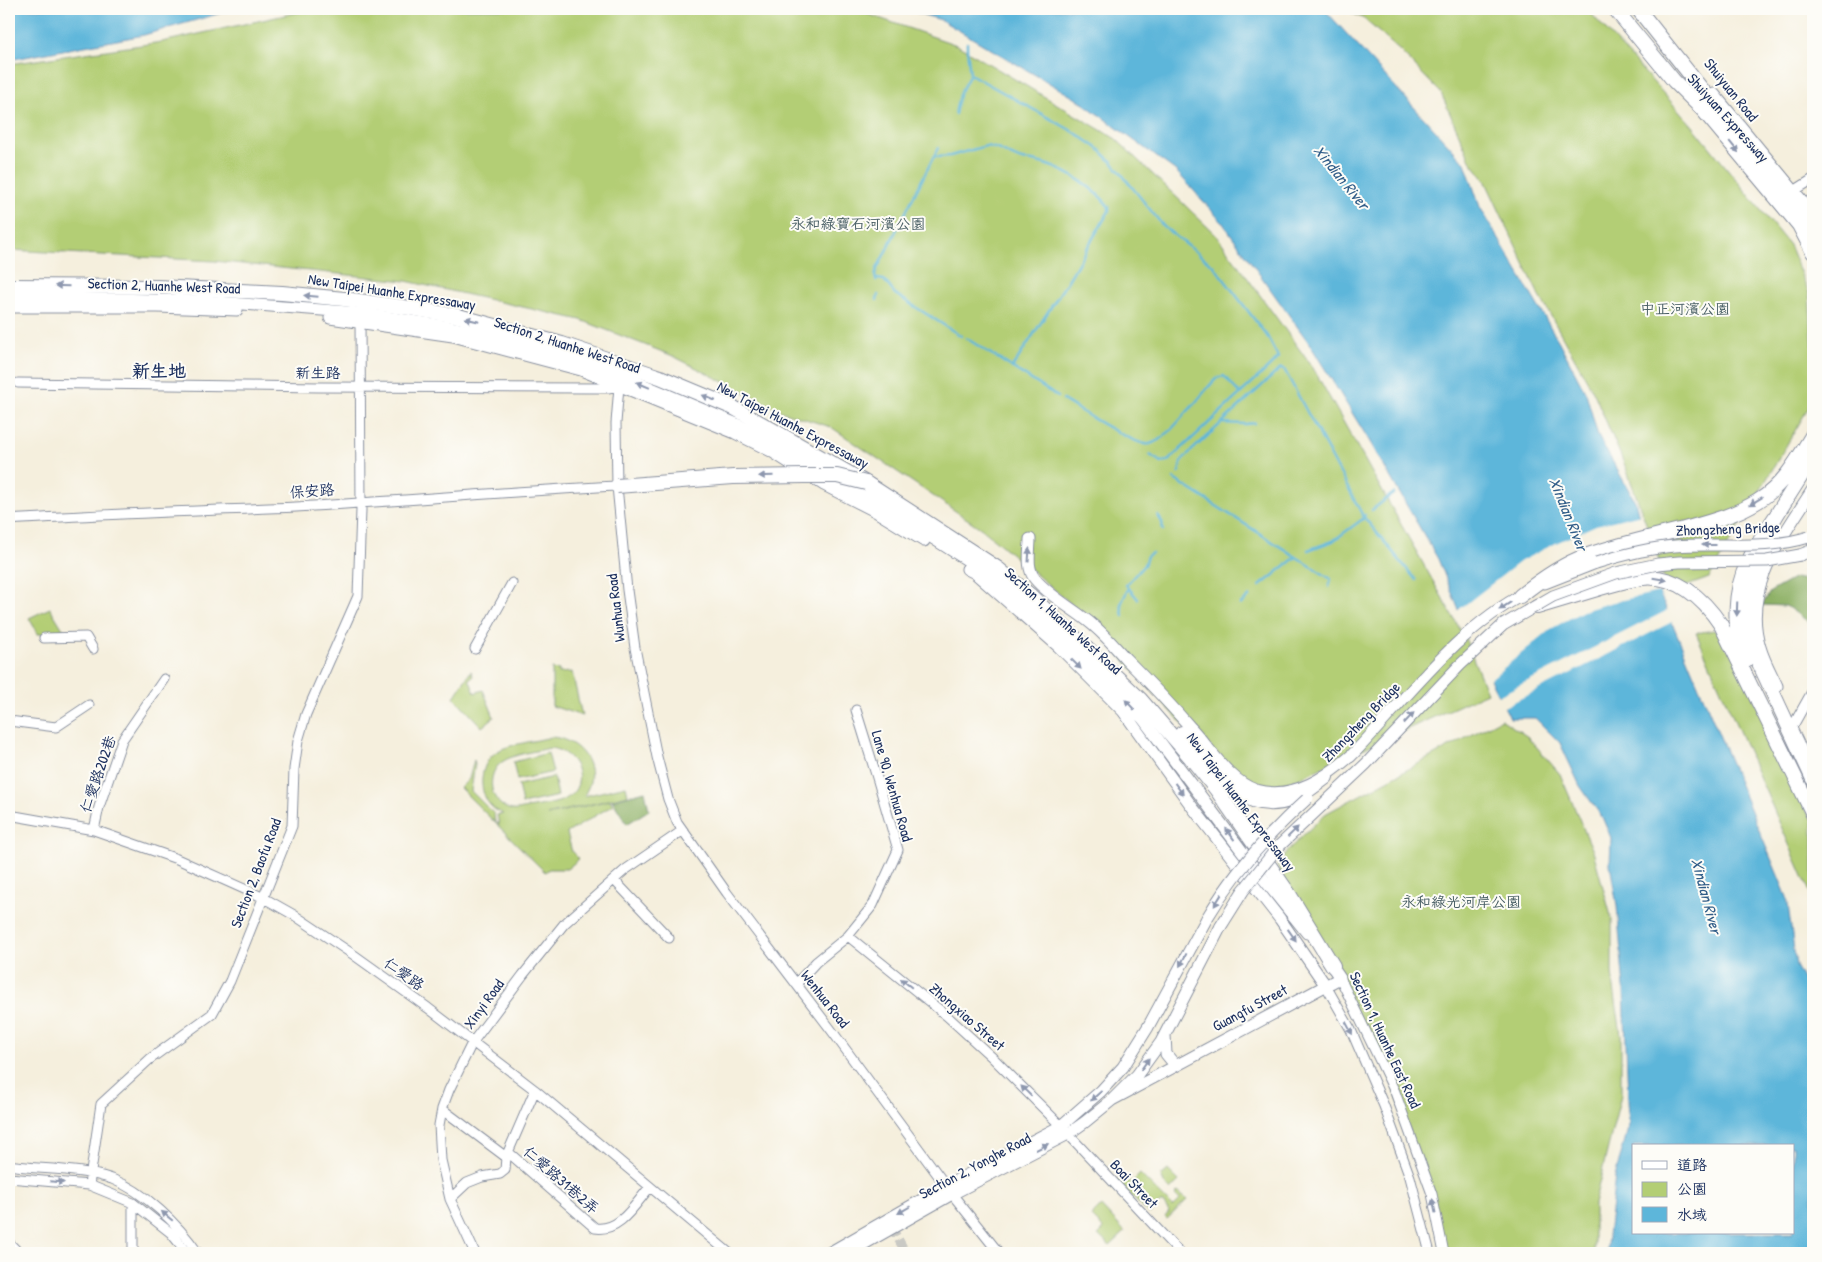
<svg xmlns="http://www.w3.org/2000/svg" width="1822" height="1262" font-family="'Patrick Hand','LXGW WenKai TC',sans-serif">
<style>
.green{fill:#b3ce74;stroke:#677e69;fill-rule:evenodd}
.forest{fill:#8eb166;stroke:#547062}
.water{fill:#5db6da;stroke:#3c729c;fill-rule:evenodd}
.pier{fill:#f5efdd}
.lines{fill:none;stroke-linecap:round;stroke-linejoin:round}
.stream{stroke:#5db6da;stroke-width:2.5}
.minor-tunnel{stroke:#c9c9c4;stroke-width:9;stroke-dasharray:9 4.5;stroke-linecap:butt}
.minor-casing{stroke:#888f9e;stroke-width:11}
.major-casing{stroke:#888f9e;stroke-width:13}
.highway-casing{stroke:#888f9e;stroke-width:16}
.minor{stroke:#fff;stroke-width:9}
.major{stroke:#fff;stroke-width:11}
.highway{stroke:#fff;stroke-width:14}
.major-bridge-casing{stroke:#888f9e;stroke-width:13;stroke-linecap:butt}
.highway-bridge-casing{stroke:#888f9e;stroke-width:16;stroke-linecap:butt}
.major-bridge{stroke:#fff;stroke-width:11}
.highway-bridge{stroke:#fff;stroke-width:14}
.oneway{fill:#8d97ae}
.labels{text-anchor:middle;stroke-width:4;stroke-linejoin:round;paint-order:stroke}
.street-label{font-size:15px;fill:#1b2f5e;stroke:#fdfcf7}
.park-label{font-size:15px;fill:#495f65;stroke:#fdfcf7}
.water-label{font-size:16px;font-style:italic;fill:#325e89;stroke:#fdfcf7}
.quarter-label{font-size:18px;font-weight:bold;fill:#1b2f5e;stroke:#fdfcf7}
</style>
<rect width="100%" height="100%" fill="#fdfcf7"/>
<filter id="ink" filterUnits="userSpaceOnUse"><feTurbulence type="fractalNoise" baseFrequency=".02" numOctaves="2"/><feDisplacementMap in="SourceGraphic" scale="10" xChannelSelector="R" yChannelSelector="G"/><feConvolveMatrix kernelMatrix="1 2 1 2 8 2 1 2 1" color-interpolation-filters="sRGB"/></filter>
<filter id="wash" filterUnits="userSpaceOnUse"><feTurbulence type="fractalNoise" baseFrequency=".0096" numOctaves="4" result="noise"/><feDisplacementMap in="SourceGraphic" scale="20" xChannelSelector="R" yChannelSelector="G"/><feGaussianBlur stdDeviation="1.12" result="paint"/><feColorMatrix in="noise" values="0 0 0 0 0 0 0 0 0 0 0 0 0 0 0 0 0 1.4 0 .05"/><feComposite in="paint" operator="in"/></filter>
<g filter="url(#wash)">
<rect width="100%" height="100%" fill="#f5efdd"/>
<!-- green -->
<path class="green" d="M313,9H853L957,45L1116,139L1217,236L1313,368L1465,638L1487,693L1288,783L1250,797L1076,608L982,529L831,427L783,412L673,356L581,320L406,281L214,261L9,250V64L162,42Z
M1344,9H1587L1692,125L1789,245L1809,293L1813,353V384L1810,405L1709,578L1668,593L1656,551L1626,468L1594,393L1537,291L1485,180L1471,162L1441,93L1399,50L1364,19Z
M50,608L66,634H38L29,618Z
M1714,630L1729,644L1803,805L1813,821V899L1696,633Z
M552,669L559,670V673L572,672L582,716L552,706Z
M471,671L473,676L469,679L475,693L483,690L494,717L482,727L454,697Z
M1501,719L1528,737L1560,774L1593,851L1612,920V974L1621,1035V1095L1594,1204V1253H1442L1433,1199L1386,1066L1277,866L1288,850L1325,814Z
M551,737C573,738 595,758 590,782C589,787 586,791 584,796L626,786L628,795L547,815L610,800L613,805L567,833L572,852L579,859L567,869H549L545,872L460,788L469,779L474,760L475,764L471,791L494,814L495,822L499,825L497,815L503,814C500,812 495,810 493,808C476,793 479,762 498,751C509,744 537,741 551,737ZM550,748C576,751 590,783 567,798C559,804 537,806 527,808C522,809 517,811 512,810C489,805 485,774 502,762C513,754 537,751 550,748Z
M548,753L553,772L517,780L513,762Z
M554,777L558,796L522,804L518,785Z
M1168,1170L1179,1181L1170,1190L1164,1183L1161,1176Z
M1140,1174L1173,1207L1180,1200L1175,1195L1178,1192L1187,1200L1167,1219L1165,1217L1169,1212L1163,1203H1160L1149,1214L1117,1181L1123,1176L1129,1182H1132Z
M1101,1206L1125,1232L1110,1246L1098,1235L1104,1229L1091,1216Z"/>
<!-- forest -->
<path class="forest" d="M1795,578L1805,580L1813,588V625L1786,606L1762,605L1770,592Z
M645,791L649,810L627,824L612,800Z"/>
<!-- water -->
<path class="water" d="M9,9H235L144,35L9,60Z
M904,9H1324L1465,163L1480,207L1559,342L1586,393L1598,436L1635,501L1656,584L1787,897L1796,966L1813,997V1253H1606L1615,1177L1629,1125L1624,989L1617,906L1610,864L1611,838L1602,817L1580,786L1560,743L1535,718H1510L1476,652L1438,559L1367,437L1309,343L1222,222L1176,171L1080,101L941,20ZM1633,1146H1793V1233H1633Z"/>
<!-- pier -->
<path class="pier" d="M1641,514L1659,583L1674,621L1502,708L1496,697L1668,610L1659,592L1609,603L1583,611L1551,629L1488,681L1473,653L1457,611L1521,561L1558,542L1596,525Z"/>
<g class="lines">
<!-- stream -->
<path class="stream" d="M970,74L1074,132L1099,149L1112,162L1164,227L1214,266L1267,336L1277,355L1278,358L1269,367L1168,461L1161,462L1150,455
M955,114L959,95L970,74L967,49V43
M935,155L936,157L950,156L986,146C999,147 1009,156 1022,160C1026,161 1030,160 1033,161C1061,167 1092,184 1109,207V211L1067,282L1012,368
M877,279L884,280L895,294L961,336
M876,280L875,276L877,269L938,148
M877,300L878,295
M966,338L1058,397
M1063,400C1076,408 1138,448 1150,444C1164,440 1177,423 1187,412C1198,401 1206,388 1217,378L1224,376L1240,394
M1222,423L1245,424L1255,423
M1179,473L1181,462L1188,454L1281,368L1284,369L1363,516
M1174,479L1331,579L1329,587
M1372,510L1394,493
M1365,515L1363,516L1416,580
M1158,516L1162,522L1163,530
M1308,550L1333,541L1364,518
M1260,586L1296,557
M1138,599L1126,585L1144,565L1147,556L1152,553
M1240,605L1250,596
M1123,616L1121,604L1128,589"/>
</g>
</g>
<g filter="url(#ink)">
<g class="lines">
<!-- minor-tunnel -->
<path class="minor-tunnel" d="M892,1228L906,1253"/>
<defs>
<path id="minor" d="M1794,191L1813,179
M621,381L619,386L616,423L617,486L627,590L635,648L657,757L668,799L677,822L727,893L832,1031L952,1194L999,1253
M18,383L319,387L608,388L619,386
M9,520C105,514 200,511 296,507C403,501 510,491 617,486
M44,638L86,637L93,649
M475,649L512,583
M9,721L56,727L89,705
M1794,724L1813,690
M9,815L94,830L177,859L262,897L294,915L354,955L428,1008L535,1090L729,1253
M94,830L99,807L122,740L164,679
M614,880L669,938
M848,936L947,1016L994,1059L1061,1126
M1340,978L1395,1092L1432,1194L1444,1253
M796,984L816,962L848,936L873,905L898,850L878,781L856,710
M1326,986L1351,1030L1384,1106L1410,1177L1430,1253
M442,1109L506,1157
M1068,1134L1180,1253
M508,1152L595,1228C620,1232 635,1204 650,1187
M9,1165C41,1170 81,1168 112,1179C145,1192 178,1224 198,1253
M9,1178L89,1185L133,1203L171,1233L187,1253
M89,1185L101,1104L150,1059L212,1014L230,981L292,826L294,769L298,741L306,714L358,596L361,510L360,318
M450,1199L467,1183L482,1177L500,1174L505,1170L506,1157L535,1090
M133,1203V1253
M9,1243L19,1253
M475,1253L450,1199L441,1160L439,1125L442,1109L449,1090L472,1043L523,975L564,924L625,870L682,831"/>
<path id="major" d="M1714,94L1813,214
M9,297L205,301L360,313L444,326L480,333L539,349L623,376L737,424L784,447L901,518L989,574L1071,644L1143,719L1254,867L1307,933
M9,307H158L237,310
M330,318L453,336L581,370L735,433L771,451L824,485L875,511L924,541
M1030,539C1030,552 1026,568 1035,579C1051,598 1076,610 1094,626C1106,636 1116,648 1126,659C1148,681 1170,704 1191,728C1209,747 1230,782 1256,790C1294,801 1328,776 1354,753
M1800,555L1813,550
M967,569L975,573L1058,646L1123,711L1193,808L1280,919L1326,986
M1545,583L1596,563
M1777,686C1771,673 1764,661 1760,647C1741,588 1783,537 1813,489
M1350,757C1404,702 1457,628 1526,593
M1165,1035L1166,1054L1175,1065
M1112,1100L1340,978L1327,959
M829,1253L946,1186L1061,1126L1101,1091L1123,1067L1148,1027L1207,918
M848,1253L952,1194L1068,1134L1085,1122L1112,1100L1137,1075L1161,1042L1221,926"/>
<path id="highway" d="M1615,9L1674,81L1703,110L1799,225L1813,252
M1638,9L1813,229
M9,286L157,287L282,293L344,299L410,308L458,316L562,344L660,377L734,408L866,483L997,568L1031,596L1140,699L1191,758L1216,789L1289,894L1333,966
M1775,535C1750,575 1742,603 1753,650L1813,779
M1520,596C1540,580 1561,565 1585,556C1617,545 1651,537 1684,529C1709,522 1736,515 1758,501C1784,485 1798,459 1813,434
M1537,607C1557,601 1577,595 1597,589C1611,585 1626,580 1642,578C1676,574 1703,598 1721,625L1813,814
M1746,660C1732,631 1734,590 1748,562C1756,546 1766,531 1776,516C1788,496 1801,477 1813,457
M1182,733C1209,764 1241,817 1290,800C1304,795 1315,785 1326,777"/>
</defs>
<!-- minor casing -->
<use href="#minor" class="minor-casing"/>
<!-- major casing -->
<use href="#major" class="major-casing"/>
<!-- highway casing -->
<use href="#highway" class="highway-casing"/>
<!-- minor -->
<use href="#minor" class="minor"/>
<!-- major -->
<use href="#major" class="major"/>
<!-- highway -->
<use href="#highway" class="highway"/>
<defs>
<path id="major-bridge" d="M1596,563C1622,555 1648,548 1675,546C1722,542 1762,551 1809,537
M1207,918C1234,872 1268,834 1308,798
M1221,926L1243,891L1278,847L1366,764L1460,665L1503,625L1553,596L1616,573L1658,564L1679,562L1767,561L1800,555"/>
<path id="highway-bridge" d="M617,486L733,477L805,476H837L866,483"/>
</defs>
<!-- major-bridge casing -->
<use href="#major-bridge" class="major-bridge-casing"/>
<!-- highway-bridge casing -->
<use href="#highway-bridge" class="highway-bridge-casing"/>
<!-- major-bridge -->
<use href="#major-bridge" class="major-bridge"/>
<!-- highway-bridge -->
<use href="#highway-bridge" class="highway-bridge"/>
</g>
<!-- one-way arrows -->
<defs><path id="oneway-solid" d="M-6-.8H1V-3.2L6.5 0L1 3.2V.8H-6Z" transform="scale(1.25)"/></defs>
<g class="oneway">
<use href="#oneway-solid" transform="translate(1734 147) rotate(51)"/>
<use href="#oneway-solid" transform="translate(62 286) rotate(-179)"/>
<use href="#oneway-solid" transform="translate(311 296) rotate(-175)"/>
<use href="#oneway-solid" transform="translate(472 320) rotate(-166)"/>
<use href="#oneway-solid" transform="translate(643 385) rotate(-157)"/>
<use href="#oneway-solid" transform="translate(709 398) rotate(-157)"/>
<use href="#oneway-solid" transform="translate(766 476) rotate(179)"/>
<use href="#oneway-solid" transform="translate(1756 501) rotate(149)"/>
<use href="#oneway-solid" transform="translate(1709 545) rotate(-180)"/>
<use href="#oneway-solid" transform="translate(1029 555) rotate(-86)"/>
<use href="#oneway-solid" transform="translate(1660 579) rotate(10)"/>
<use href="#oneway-solid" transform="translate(1505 606) rotate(147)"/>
<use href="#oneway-solid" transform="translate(1737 609) rotate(92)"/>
<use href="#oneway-solid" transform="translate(1076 664) rotate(45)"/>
<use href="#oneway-solid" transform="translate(1130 705) rotate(-133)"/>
<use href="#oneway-solid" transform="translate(1409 718) rotate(-47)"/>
<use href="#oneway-solid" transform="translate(1179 789) rotate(54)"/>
<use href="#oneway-solid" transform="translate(1293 832) rotate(-44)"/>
<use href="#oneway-solid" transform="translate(1230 834) rotate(-126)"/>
<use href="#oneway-solid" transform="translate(1218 900) rotate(122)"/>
<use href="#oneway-solid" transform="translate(1292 935) rotate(55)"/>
<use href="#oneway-solid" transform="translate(1183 960) rotate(118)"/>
<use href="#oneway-solid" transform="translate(906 983) rotate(-141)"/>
<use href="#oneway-solid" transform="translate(1349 1028) rotate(62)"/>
<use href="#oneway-solid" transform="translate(1145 1064) rotate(-55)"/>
<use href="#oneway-solid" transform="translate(1026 1091) rotate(-135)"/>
<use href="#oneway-solid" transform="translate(1096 1096) rotate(138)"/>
<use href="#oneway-solid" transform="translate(1042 1147) rotate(-27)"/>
<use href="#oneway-solid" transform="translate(57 1182) rotate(5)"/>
<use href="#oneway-solid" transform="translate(1434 1206) rotate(-102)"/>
<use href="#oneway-solid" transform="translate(904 1210) rotate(150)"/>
<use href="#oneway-solid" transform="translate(167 1216) rotate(-140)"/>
</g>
</g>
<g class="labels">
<!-- street labels -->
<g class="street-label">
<text transform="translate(1731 90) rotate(51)" y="5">Shuiyuan Road</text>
<text transform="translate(1728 118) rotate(48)" y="5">Shuiyuan Expressway</text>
<text transform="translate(164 286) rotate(2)" y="5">Section 2, Huanhe West Road</text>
<text transform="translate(392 292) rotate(9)" y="5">New Taipei Huanhe Expressaway</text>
<text transform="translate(567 345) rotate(18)" y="5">Section 2, Huanhe West Road</text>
<text x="318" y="378">新生路</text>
<text transform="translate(793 425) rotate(28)" y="5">New Taipei Huanhe Expressaway</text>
<text transform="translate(312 491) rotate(-4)" y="5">保安路</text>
<text transform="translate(1728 529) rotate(-2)" y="5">Zhongzheng Bridge</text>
<text transform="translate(616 608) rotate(-97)" y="5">Wunhua Road</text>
<text transform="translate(1063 621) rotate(42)" y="5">Section 1, Huanhe West Road</text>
<text transform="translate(1361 722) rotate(-46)" y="5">Zhongzheng Bridge</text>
<text transform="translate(98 774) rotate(-71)" y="5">仁愛路202巷</text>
<text transform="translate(892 786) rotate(74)" y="5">Lane 90, Wenhua Road</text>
<text transform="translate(1241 802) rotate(53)" y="5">New Taipei Huanhe Expressaway</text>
<text transform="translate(256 873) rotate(-69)" y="5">Section 2, Baofu Road</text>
<text transform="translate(404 974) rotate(35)" y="5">仁愛路</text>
<text transform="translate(825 999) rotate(52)" y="5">Wenhua Road</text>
<text transform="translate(484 1004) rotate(-54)" y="5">Xinyi Road</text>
<text transform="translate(1250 1008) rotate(-28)" y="5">Guangfu Street</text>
<text transform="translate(967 1017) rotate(41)" y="5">Zhongxiao Street</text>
<text transform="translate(1385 1040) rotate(65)" y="5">Section 1, Huanhe East Road</text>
<text transform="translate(975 1166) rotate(-28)" y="5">Section 2, Yonghe Road</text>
<text transform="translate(561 1180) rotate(41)" y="5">仁愛路31巷2弄</text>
<text transform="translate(1134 1184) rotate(46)" y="5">Boai Street</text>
</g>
<!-- park labels -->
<g class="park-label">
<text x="858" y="229">永和綠寶石河濱公園</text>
<text x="1685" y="314">中正河濱公園</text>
<text x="1461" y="907">永和綠光河岸公園</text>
</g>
<!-- water labels -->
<g class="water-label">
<text transform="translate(1342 177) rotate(51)" y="6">Xindian River</text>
<text transform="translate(1569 514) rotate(68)" y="6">Xindian River</text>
<text transform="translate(1707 896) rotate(75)" y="6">Xindian River</text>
</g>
<!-- quarter labels -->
<g class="quarter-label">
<text x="159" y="377">新生地</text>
</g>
</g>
<!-- margin -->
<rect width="1822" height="1262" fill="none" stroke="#fdfcf7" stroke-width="30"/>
<!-- legend -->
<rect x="1632" y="1144" width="162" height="90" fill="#fdfcf7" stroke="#a3aaba"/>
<rect x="1642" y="1161" width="25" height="8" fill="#ffffff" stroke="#a3aaba"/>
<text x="1677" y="1170" font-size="15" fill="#1b2f5e">道路</text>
<rect x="1642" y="1182" width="25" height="15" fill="#b3ce74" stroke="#a3aaba"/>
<text x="1677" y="1194" font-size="15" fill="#1b2f5e">公園</text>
<rect x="1642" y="1207" width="25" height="15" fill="#5db6da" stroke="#a3aaba"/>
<text x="1677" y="1220" font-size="15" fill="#1b2f5e">水域</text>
</svg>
